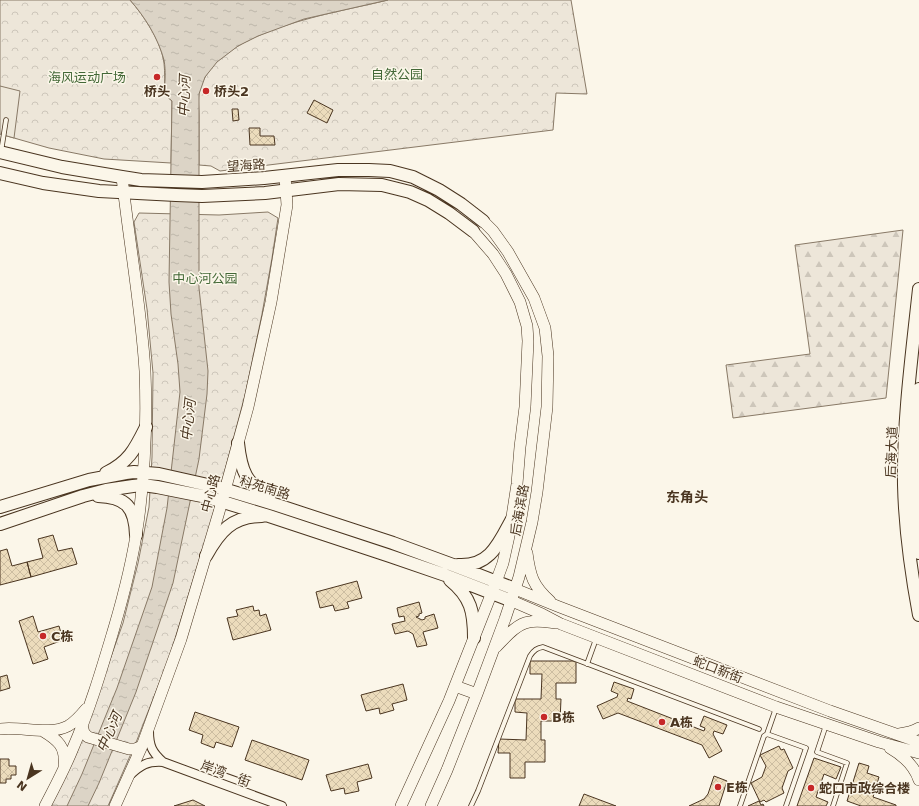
<svg xmlns="http://www.w3.org/2000/svg" width="919" height="806" font-family="'DejaVu Sans','Noto Sans SC',sans-serif">
<style>
.forest{fill:url(#forest-firs);stroke:#887966}
.park{fill:url(#park-crowns);stroke:#887966}
.parking{fill:#ede7d9;stroke:#887966}
.water{fill:url(#water-ripples);stroke:#887966}
.building{fill:url(#building-cross-hatch);stroke:#4a3520}
.lines{fill:none;stroke-linecap:round;stroke-linejoin:round}
.lane-casing{stroke:#4a3520;stroke-width:5.5}
.street-casing{stroke:#4a3520;stroke-width:10}
.secondary-casing{stroke:#4a3520;stroke-width:12}
.primary-casing{stroke:#4a3520;stroke-width:14}
.lane{stroke:#fbf6e9;stroke-width:4}
.street{stroke:#fbf6e9;stroke-width:8}
.secondary{stroke:#fbf6e9;stroke-width:11}
.primary{stroke:#fbf6e9;stroke-width:12}
.poi-dot{fill:#c62828;stroke:#fbf6e9;stroke-width:1.5}
.labels{text-anchor:middle;stroke-width:3;stroke-linejoin:round;paint-order:stroke}
.park-label{font-size:13px;fill:#436837;stroke:#fbf6e9}
.poi-label{font-size:13px;font-weight:bold;fill:#4a3520;stroke:#fbf6e9;text-anchor:start}
.street-label{font-size:13px;fill:#4a3520;stroke:#fbf6e9}
.water-label{font-size:14px;font-style:italic;fill:#4a3520;stroke:#fbf6e9}
.neighbourhood-label{font-size:14px;font-weight:bold;fill:#4a3520;stroke:#fbf6e9}
</style>
<defs>
<pattern id="forest-firs" width="22" height="20" patternUnits="userSpaceOnUse"><rect width="22" height="20" fill="#ede6d9"/><path d="M5 1l3.5 6h-7zM16 11l3.5 6h-7z" fill="#cdc6ba"/></pattern>
<pattern id="park-crowns" width="20" height="18" patternUnits="userSpaceOnUse"><rect width="20" height="18" fill="#ede6d9"/><path d="M2 6a3 3 0 1 1 6 0M12 15a3 3 0 1 1 6 0" fill="none" stroke="#cdc6ba"/></pattern>
<pattern id="water-ripples" width="26" height="14" patternUnits="userSpaceOnUse"><rect width="26" height="14" fill="#dcd4c6"/><path d="M2 4q2-2 4 0t4 0M15 11q2-2 4 0t4 0" fill="none" stroke="#beb7aa"/></pattern>
<pattern id="building-cross-hatch" width="8" height="8" patternUnits="userSpaceOnUse"><rect width="8" height="8" fill="#ecdcbc"/><path d="M0 0l8 8M0 8l8-8" fill="none" stroke="#ccbda1"/></pattern>
</defs>
<rect width="100%" height="100%" fill="#fbf6e9"/>
<!-- forest -->
<path class="forest" d="M903,230L886,398L733,418L726,365L810,354L795,245Z"/>
<!-- park -->
<path class="park" d="M0,0H130C144,16 161,41 164,63C165,73 165,83 164,94L172,101L171,163L104,159L49,148L0,134Z
M388,0H571L587,94L556,93L553,130L220,171L211,166L199,165C199,149 199,133 199,116C199,106 197,96 201,86C221,29 336,13 388,0Z
M268,212L278,218L272,258L262,314L245,395L211,522L169,658L137,740L108,806H51L102,682L123,623L138,563L149,507L152,457L153,373L147,309L134,222L139,213L219,215Z"/>
<!-- parking -->
<path class="parking" d="M0,86L20,91L14,138L0,134Z"/>
<!-- water -->
<path class="water" d="M130,0H388L304,19L258,36L238,46L217,62L205,77L199,94V288L208,371L207,394L199,459L173,583L136,692L99,783L88,806H67L82,774L117,688L152,587L167,508L180,392L178,364L171,314L169,282L172,101L164,94C165,83 166,71 164,60C158,38 145,17 130,0Z"/>
<!-- building -->
<path class="building" d="M314,100L333,110L327,123L307,113Z
M232,109H238L239,120L233,121Z
M249,128H260V136H274L275,145H250Z
M53,535L58,551L72,548L77,564L31,577L27,562L43,558L38,539Z
M7,549L12,566L27,562L31,577L0,585V551Z
M357,581L362,598L347,602L349,608L335,611L333,605L320,608L316,592Z
M419,602L422,613L419,614V616L416,617L422,620L425,619V617L434,614L438,628L423,632L427,645L417,647L413,634L408,631L395,634L392,624L405,621L404,616L399,617L397,608Z
M253,606L254,611L259,610L260,616L266,614L271,630L233,640L227,618L238,616L236,610Z
M33,616L38,632L59,626L63,640L44,647L48,659L33,664L19,621Z
M530,661H576V683H556V699H561L560,721H541V740H545V762H525V778H510V753H498L499,739L526,740L527,713L515,712V699H541L542,674H530Z
M7,675L10,688L0,691V677Z
M614,682L634,689L631,699L628,698L627,701L704,731L705,728L700,726L704,716L727,725L723,734L714,731L713,734L722,751L709,758L702,745L618,713L603,719L597,706L617,697L618,694L611,691Z
M403,684L407,700L392,704L394,710L380,714L379,708L366,711L361,695Z
M195,712L239,727L232,747L216,742L214,748L201,743L203,735L189,730Z
M252,740L309,760L302,780L245,760Z
M779,746L781,750L784,749L793,768L788,771L782,788L784,793L766,802L764,800L760,802L751,783L762,777L766,766L760,755Z
M814,758L841,767L836,779L824,774L816,797L828,802L826,806H797Z
M0,759H9V766H16V775H11V779H6V783H0Z
M859,763L869,766L867,773L879,777L873,797L896,805V806H861L847,801Z
M368,764L372,778L357,782L359,791L345,794L344,788L331,791L326,775Z
M714,776L727,781L719,806H689L704,799L708,794Z
M584,794L616,806H579Z
M193,800L205,806H174Z
M759,801L761,805L763,804L764,806H748Z"/>
<g class="lines">
<defs>
<path id="lane" d="M1,152L6,120
M587,664L596,639
M826,725L817,752L847,763L833,806
M767,734L806,748L786,806
M471,806L478,791L530,656C534,650 537,648 543,647L759,729
M740,806L764,736L767,734L776,708"/>
<path id="street" d="M149,731C149,746 152,752 163,762
M130,775C141,765 147,761 163,762L282,806"/>
<path id="secondary" d="M527,553C530,576 533,586 550,601
M515,589L557,606L830,711L919,742
M512,601L542,614L561,624L776,707L879,742L919,753
M496,647C505,638 516,624 529,622C538,620 547,622 556,623
M455,686L477,694
M82,725L84,733L88,737L129,749H135L142,746
M0,729C21,726 49,736 68,726C75,722 81,715 86,709
M43,731C58,740 66,747 64,765
M899,734C906,733 912,732 919,728
M890,748C904,756 914,765 919,780
M45,806C55,787 65,768 73,748C90,709 102,668 114,628C124,594 133,558 138,523C145,473 147,422 145,371C141,306 129,242 122,177
M115,806L142,746L181,639L219,512L248,407L271,302L287,205L285,176
M401,806L449,701L496,582L503,563L509,536L517,484L520,447L525,407L528,341L527,326L520,302L506,274L493,254L473,231
M431,806L447,770L477,694L505,619L519,577L532,522L537,492L547,407L548,356L545,328L534,298L508,252L493,231L483,221"/>
<path id="primary" d="M0,152L62,167L122,177L141,180L202,182L264,178L338,170H369L390,171L413,177L439,190L461,204L483,221
M0,173L43,183L99,191L176,195L202,196L265,193L339,184L382,185L410,192L428,200L449,213L473,231
M919,289C912,354 903,420 904,485C905,529 911,572 919,615
M919,389C914,444 911,499 919,553
M238,443C241,472 246,482 270,500
M106,473C129,462 135,449 146,427
M98,496C126,497 135,507 136,535
M0,507L89,480L126,473L134,472L159,474L217,487L277,505L393,543L453,565L515,589
M0,524L83,496L106,490L133,486L143,485L157,487L207,497L269,516L390,556L445,575L512,601
M206,556C219,532 232,516 262,516
M458,565C490,567 499,543 512,519
M450,580C471,597 474,612 474,638"/>
</defs>
<!-- lane casing -->
<use href="#lane" class="lane-casing"/>
<!-- street casing -->
<use href="#street" class="street-casing"/>
<!-- secondary casing -->
<use href="#secondary" class="secondary-casing"/>
<!-- primary casing -->
<use href="#primary" class="primary-casing"/>
<!-- lane -->
<use href="#lane" class="lane"/>
<!-- street -->
<use href="#street" class="street"/>
<!-- secondary -->
<use href="#secondary" class="secondary"/>
<!-- primary -->
<use href="#primary" class="primary"/>
</g>
<!-- markers -->
<g class="poi-dot">
<circle cx="157" cy="77" r="4"/>
<circle cx="206" cy="91" r="4"/>
<circle cx="43" cy="636" r="4"/>
<circle cx="544" cy="717" r="4"/>
<circle cx="662" cy="722" r="4"/>
<circle cx="718" cy="787" r="4"/>
<circle cx="811" cy="788" r="4"/>
</g>
<g class="labels">
<!-- park labels -->
<g class="park-label">
<text x="397" y="79">自然公园</text>
<text x="87" y="82">海风运动广场</text>
<text x="205" y="283">中心河公园</text>
</g>
<!-- poi labels -->
<g class="poi-label">
<text x="157" y="96" text-anchor="middle">桥头</text>
<text x="214" y="96">桥头2</text>
<text x="51" y="641">C栋</text>
<text x="552" y="722">B栋</text>
<text x="670" y="727">A栋</text>
<text x="726" y="792">E栋</text>
<text x="819" y="793">蛇口市政综合楼</text>
</g>
<!-- street labels -->
<g class="street-label">
<text transform="translate(246 165) rotate(-4)" y="5">望海路</text>
<text transform="translate(891 452) rotate(-88)" y="5">后海大道</text>
<text transform="translate(265 487) rotate(17)" y="5">科苑南路</text>
<text transform="translate(210 493) rotate(-75)" y="5">中心路</text>
<text transform="translate(519 510) rotate(-80)" y="5">后海滨路</text>
<text transform="translate(718 669) rotate(21)" y="5">蛇口新街</text>
<text transform="translate(226 773) rotate(20)" y="5">岸湾一街</text>
</g>
<!-- water labels -->
<g class="water-label">
<text transform="translate(184 96) rotate(-88)" y="5">中心河</text>
<text transform="translate(188 420) rotate(-84)" y="5">中心河</text>
<text transform="translate(109 732) rotate(-66)" y="5">中心河</text>
</g>
<!-- neighbourhood labels -->
<g class="neighbourhood-label">
<text x="687" y="502">东角头</text>
</g>
</g>
<!-- north arrow -->
<g transform="translate(28 778) rotate(217)" stroke="#fbf6e9" stroke-width="3" paint-order="stroke">
<path d="M0-3L7 15L0 10L-7 15Z" fill="#4a3520"/>
<text y="-6" font-size="11" font-weight="bold" text-anchor="middle" fill="#4a3520">N</text>
</g>
</svg>
